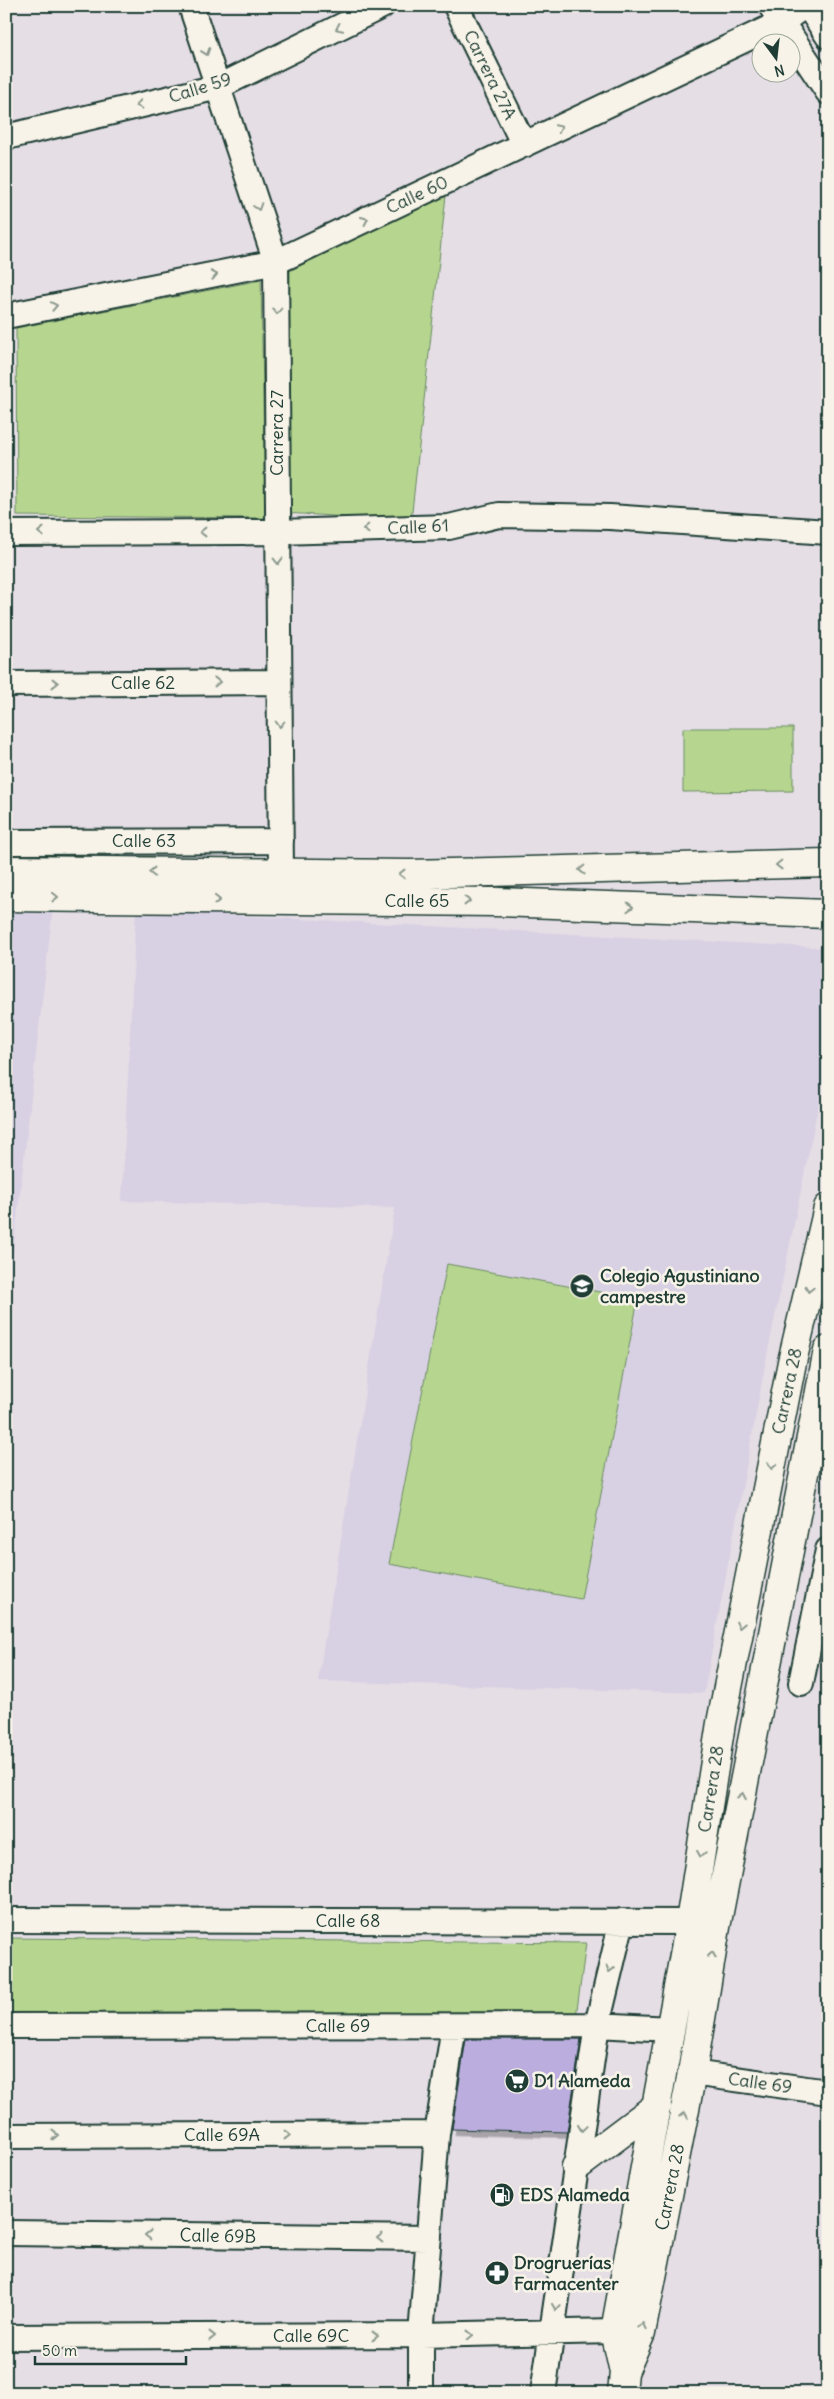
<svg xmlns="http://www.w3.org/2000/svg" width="834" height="2399" font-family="Delius,sans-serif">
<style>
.built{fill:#d8d0e3}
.green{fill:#b6d690;stroke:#6a8a62}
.building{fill:#bbaedf;stroke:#1f3d34;filter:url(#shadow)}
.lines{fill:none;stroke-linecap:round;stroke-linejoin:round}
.minor-casing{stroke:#1f3d34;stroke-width:28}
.tertiary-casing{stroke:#1f3d34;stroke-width:31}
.primary-casing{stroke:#1f3d34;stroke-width:31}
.minor{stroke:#f7f3e8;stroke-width:24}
.tertiary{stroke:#f7f3e8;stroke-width:28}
.primary{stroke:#f7f3e8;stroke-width:28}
.oneway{stroke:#8b988e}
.labels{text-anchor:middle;stroke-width:5;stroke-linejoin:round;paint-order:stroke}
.street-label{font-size:18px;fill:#1f3d34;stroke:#f7f3e8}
.poi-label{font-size:18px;font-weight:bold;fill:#1f3d34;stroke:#f7f3e8;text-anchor:start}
</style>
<defs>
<filter id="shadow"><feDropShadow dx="3" dy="5.5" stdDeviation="0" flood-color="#0004"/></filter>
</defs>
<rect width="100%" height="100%" fill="#e5dee5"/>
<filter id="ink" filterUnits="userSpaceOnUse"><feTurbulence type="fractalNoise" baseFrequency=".02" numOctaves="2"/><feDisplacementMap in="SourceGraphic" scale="10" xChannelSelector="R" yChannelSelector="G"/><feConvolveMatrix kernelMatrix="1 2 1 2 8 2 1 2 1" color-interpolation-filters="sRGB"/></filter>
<g filter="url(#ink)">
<!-- built -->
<path class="built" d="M6,906H53L6,1314Z
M136,910L828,948V1058L765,1365L704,1693L318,1681L395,1208L122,1201Z"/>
<!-- green -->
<path class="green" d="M447,186L411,521L286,513L290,264Z
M261,280L265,518L17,516L16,328Z
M683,728H793V791L683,792Z
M447,1264L638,1299L581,1599L389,1564Z
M6,1938L586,1943L576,2017L6,2015Z"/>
<!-- building -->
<path class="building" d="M466,2039H581L567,2132L452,2129Z"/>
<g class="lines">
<defs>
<path id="minor" d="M191,6L276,262L281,873
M456,6L524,145
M771,6L828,92
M808,6L828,36
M6,137L218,87L382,6
M6,316L276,262L782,22L804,6
M6,533L278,532L449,527L499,515L610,517L828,532
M6,684L279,682
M6,842L281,841
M801,1683L828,1550
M6,1920L690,1922
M6,2026L597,2025L670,2029
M692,2073L828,2092
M6,2136L437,2134
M6,2233L429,2238
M6,2337L421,2335L615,2331
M421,2393V2335L437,2134L454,2026
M543,2393L597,2025L622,1921"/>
<path id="tertiary" d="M6,870L410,874L828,863
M6,897L496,902L828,914"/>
<path id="primary" d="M576,2167L657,2106
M624,2372L615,2331L690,1922L721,1723L792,1362L828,1208
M622,2393L624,2372L641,2333L692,2073L716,1927L828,1350"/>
</defs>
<!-- minor casing -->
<use href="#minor" class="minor-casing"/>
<!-- tertiary casing -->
<use href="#tertiary" class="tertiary-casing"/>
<!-- primary casing -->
<use href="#primary" class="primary-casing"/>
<!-- minor -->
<use href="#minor" class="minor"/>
<!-- tertiary -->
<use href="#tertiary" class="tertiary"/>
<!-- primary -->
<use href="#primary" class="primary"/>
</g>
<!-- one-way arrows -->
<defs><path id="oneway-chevron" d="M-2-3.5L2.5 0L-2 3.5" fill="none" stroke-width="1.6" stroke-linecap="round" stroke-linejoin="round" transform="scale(1.25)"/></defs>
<g class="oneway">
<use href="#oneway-chevron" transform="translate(339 28) rotate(154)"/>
<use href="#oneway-chevron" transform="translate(206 52) rotate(71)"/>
<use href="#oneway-chevron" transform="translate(139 105) rotate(167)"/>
<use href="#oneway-chevron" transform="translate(559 128) rotate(-26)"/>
<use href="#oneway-chevron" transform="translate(258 207) rotate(72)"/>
<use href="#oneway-chevron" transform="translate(365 220) rotate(-25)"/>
<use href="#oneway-chevron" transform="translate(214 275) rotate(-11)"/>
<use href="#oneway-chevron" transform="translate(54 306) rotate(-11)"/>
<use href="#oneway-chevron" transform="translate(277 311) rotate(90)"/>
<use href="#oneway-chevron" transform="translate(366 529) rotate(178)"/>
<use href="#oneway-chevron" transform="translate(41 532) rotate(180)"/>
<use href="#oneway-chevron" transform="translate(203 532) rotate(180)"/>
<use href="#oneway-chevron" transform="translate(278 561) rotate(89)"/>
<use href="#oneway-chevron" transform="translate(217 682)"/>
<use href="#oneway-chevron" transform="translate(55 683)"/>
<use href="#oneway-chevron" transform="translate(280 724) rotate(90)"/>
<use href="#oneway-chevron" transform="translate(779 865) rotate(179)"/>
<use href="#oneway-chevron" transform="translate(582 870) rotate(179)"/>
<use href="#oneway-chevron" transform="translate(152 872) rotate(-179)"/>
<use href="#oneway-chevron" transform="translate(402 874) rotate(-180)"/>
<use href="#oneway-chevron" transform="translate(55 897) rotate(1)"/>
<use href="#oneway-chevron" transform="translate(217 900) rotate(1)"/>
<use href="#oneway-chevron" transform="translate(467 901)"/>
<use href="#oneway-chevron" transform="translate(630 907) rotate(2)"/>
<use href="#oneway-chevron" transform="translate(809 1289) rotate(103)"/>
<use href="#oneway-chevron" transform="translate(772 1466) rotate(101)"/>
<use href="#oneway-chevron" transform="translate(740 1625) rotate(101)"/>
<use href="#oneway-chevron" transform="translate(742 1796) rotate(-79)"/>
<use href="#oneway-chevron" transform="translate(701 1854) rotate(99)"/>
<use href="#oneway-chevron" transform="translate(712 1955) rotate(-81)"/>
<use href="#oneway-chevron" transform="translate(610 1969) rotate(104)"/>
<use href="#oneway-chevron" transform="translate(684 2115) rotate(-79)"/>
<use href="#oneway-chevron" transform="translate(582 2128) rotate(98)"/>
<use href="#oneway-chevron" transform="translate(55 2135)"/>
<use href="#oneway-chevron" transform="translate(287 2135)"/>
<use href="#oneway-chevron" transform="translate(148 2235) rotate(-179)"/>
<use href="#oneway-chevron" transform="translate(380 2238) rotate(-179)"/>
<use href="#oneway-chevron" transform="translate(556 2307) rotate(98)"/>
<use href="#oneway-chevron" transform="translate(642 2326) rotate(-77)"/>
<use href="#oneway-chevron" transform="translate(470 2335) rotate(-1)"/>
<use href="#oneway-chevron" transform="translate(212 2336)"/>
<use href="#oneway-chevron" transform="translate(375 2336)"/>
</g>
</g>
<!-- icons -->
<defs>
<symbol id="school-disc" viewBox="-11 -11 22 22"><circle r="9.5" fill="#1f3d34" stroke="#f7f3e8"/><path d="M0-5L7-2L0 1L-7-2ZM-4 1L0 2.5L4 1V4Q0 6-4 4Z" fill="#fff"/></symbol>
<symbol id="supermarket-disc" viewBox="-11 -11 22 22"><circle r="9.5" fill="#1f3d34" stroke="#f7f3e8"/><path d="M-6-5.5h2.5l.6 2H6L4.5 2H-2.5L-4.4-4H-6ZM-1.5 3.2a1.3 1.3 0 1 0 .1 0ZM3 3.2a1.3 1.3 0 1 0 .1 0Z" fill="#fff"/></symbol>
<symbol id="fuel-disc" viewBox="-11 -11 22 22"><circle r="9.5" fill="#1f3d34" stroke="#f7f3e8"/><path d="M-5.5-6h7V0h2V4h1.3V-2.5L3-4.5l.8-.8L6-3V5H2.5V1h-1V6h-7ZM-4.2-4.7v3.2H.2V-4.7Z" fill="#fff"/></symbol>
<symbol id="pharmacy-disc" viewBox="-11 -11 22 22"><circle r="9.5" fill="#1f3d34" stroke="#f7f3e8"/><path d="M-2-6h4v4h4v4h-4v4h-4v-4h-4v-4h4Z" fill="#fff"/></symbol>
</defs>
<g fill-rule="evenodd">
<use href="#school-disc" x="568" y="1272" width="28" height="28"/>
<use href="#supermarket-disc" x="503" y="2067" width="28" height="28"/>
<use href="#fuel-disc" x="488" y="2181" width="28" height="28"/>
<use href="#pharmacy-disc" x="483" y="2259" width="28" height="28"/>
</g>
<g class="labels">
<!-- street labels -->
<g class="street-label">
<text transform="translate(490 75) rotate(64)" y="6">Carrera 27A</text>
<text transform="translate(200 88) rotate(-17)" y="6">Calle 59</text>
<text transform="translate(417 195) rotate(-25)" y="6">Calle 60</text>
<text transform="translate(277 433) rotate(-90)" y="6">Carrera 27</text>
<text transform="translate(418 527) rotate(-3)" y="6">Calle 61</text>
<text x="143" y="689">Calle 62</text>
<text x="144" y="847">Calle 63</text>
<text x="417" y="907">Calle 65</text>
<text transform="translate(787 1391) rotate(-78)" y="6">Carrera 28</text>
<text transform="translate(711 1789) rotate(-81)" y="6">Carrera 28</text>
<text x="348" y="1927">Calle 68</text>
<text x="338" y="2032">Calle 69</text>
<text transform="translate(760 2083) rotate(8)" y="6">Calle 69</text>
<text x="222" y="2141">Calle 69A</text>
<text transform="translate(670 2187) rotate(-79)" y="6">Carrera 28</text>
<text transform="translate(218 2236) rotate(1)" y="6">Calle 69B</text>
<text x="311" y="2342">Calle 69C</text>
</g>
<!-- poi labels -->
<g class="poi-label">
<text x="600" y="1282">Colegio Agustiniano<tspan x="600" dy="21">campestre</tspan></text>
<text x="534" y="2087">D1 Alameda</text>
<text x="520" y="2201">EDS Alameda</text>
<text x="514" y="2269">Drogruerías<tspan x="514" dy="21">Farmacenter</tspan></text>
</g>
</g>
<!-- margin -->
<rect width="834" height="2399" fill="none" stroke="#f7f3e8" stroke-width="25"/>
<rect x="12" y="12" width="809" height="2374" fill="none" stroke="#1f3d34" stroke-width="2" filter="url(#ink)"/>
<!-- north arrow -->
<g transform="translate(776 58) rotate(165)"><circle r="24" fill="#f7f3e8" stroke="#a1aaa0"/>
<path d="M0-4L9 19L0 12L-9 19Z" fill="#1f3d34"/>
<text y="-8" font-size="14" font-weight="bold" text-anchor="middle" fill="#1f3d34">N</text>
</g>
<!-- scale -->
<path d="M35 2356v8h151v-8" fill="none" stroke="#1f3d34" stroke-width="2.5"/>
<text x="42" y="2356" font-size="15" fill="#1f3d34" stroke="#f7f3e8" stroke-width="4" paint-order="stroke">50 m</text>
</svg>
